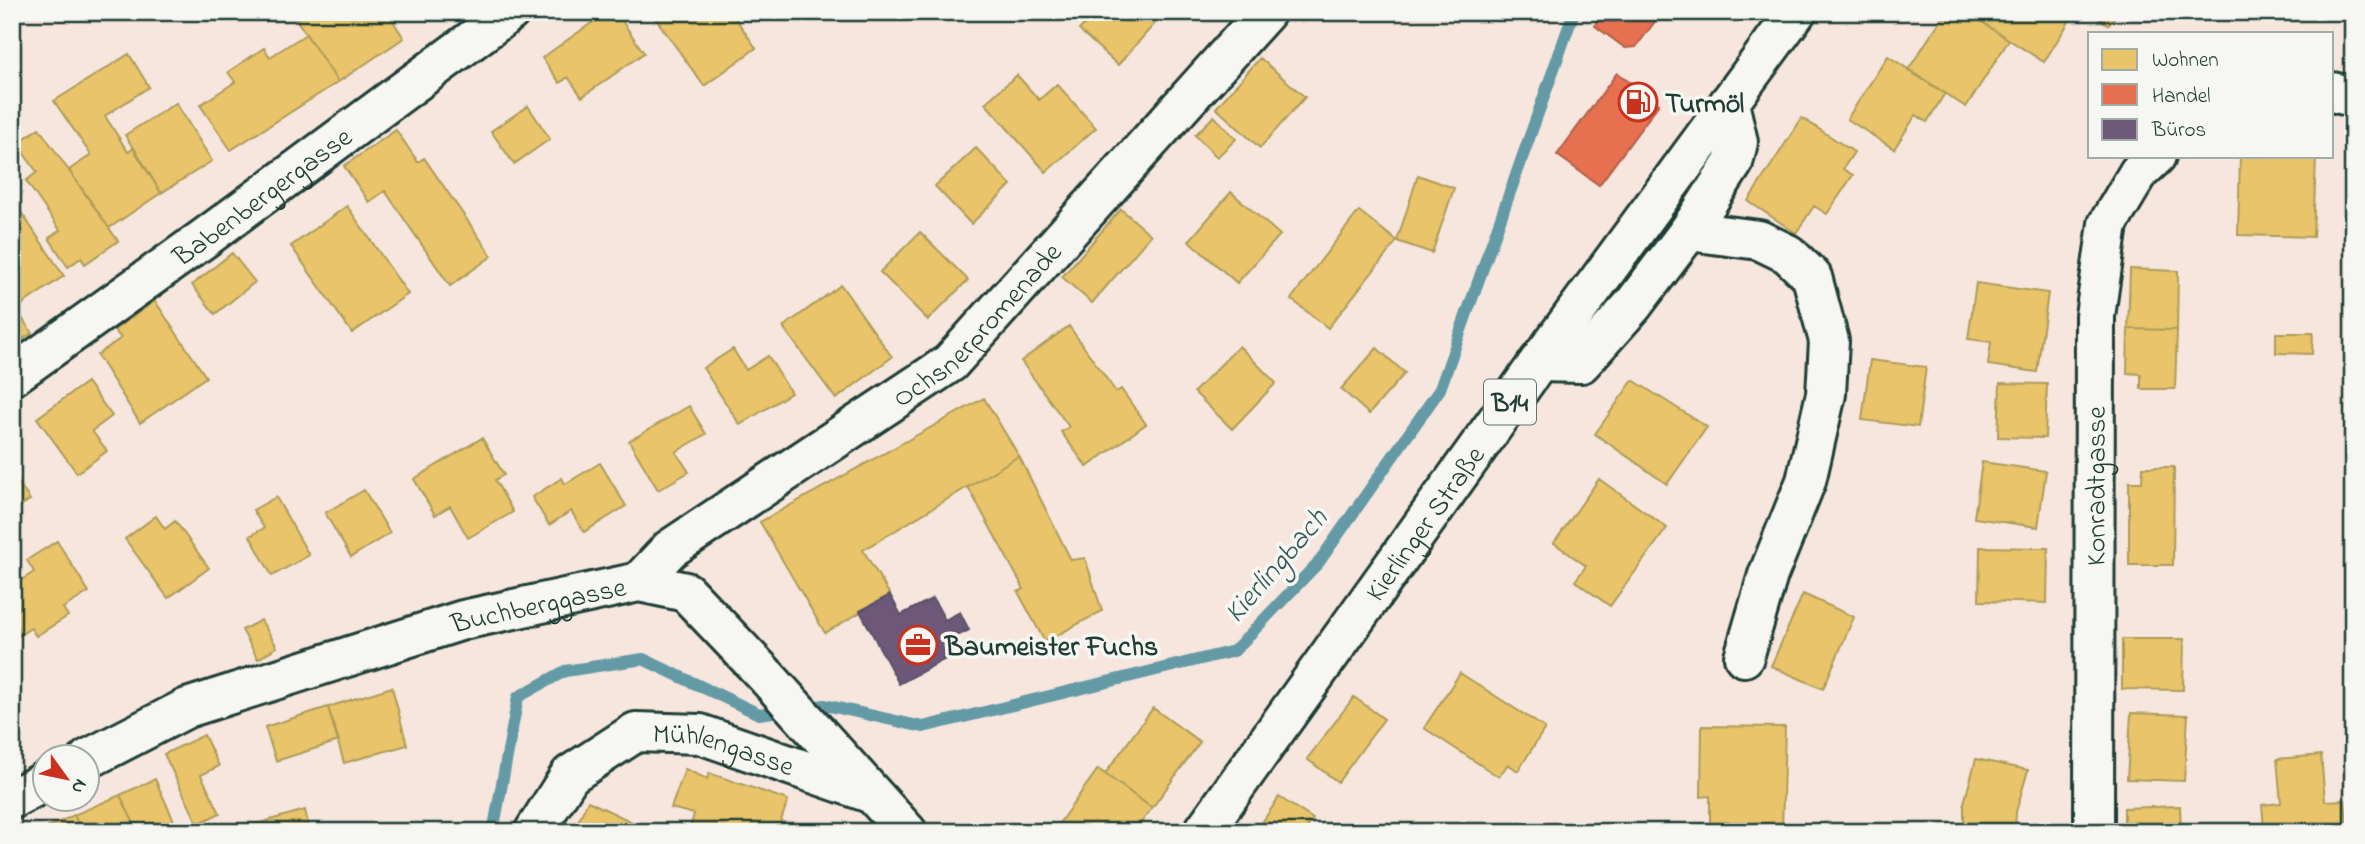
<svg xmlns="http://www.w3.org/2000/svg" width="2365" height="844" font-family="'Indie Flower',sans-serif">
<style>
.homes{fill:#e9c46a;stroke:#ac9c5a;stroke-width:2}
.shops{fill:#e76f51;stroke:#ab6048;stroke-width:2}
.offices{fill:#6d597a;stroke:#565165;stroke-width:2}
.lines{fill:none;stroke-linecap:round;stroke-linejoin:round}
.stream{stroke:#639aa6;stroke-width:12}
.minor-casing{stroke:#1f3d34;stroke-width:44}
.primary-casing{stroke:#1f3d34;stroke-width:44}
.minor{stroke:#f6f6f2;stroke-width:38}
.primary{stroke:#f6f6f2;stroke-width:38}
.labels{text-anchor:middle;stroke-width:7;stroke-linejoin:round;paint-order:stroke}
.shield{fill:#f6f6f2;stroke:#60746d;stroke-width:2}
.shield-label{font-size:26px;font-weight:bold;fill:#1f3d34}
.poi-label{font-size:28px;font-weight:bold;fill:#1f3d34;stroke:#f6f6f2;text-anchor:start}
.street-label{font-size:28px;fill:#1f3d34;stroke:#f6f6f2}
.water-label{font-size:30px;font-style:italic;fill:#365c5a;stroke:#f6f6f2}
</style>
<rect width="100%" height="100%" fill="#f7e6de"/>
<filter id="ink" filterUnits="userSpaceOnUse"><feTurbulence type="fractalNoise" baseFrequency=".0143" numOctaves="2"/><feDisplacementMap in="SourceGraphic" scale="14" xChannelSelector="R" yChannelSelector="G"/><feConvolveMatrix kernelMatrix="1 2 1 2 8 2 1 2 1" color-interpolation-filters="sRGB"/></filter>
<g filter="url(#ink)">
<!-- homes -->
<path class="homes" d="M307,12H387L404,38L338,82L296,19Z
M607,12H616L644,53L582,97L568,77L560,83L542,58Z
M651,12H731L756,48L704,86Z
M1096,12H1165L1118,65L1079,30Z
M1946,12H1967L2009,40L1966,107L1908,70Z
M1990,12H2075L2044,62L1983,23Z
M2089,12H2118L2109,25Z
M306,34L338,82L231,150L200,105L235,82L228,72L264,48L270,57Z
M129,54L149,87L105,116L128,152L134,148L161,193L109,228L69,170L91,155L54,101Z
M1888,56L1945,93L1927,122L1916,115L1894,149L1847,119Z
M1260,58L1305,97L1260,148L1216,108Z
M1017,75L1039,100L1057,84L1096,128L1046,172L985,103Z
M176,103L212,161L161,193L125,135Z
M528,106L550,139L514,164L491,131Z
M1214,116L1236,139L1217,157L1195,135Z
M1802,118L1854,152L1843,169L1853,175L1827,214L1814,206L1796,233L1748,201Z
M39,128L118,241L85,264L81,258L68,267L49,238L60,230L26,181L37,172L17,144Z
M396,130L418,162L424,158L492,256L450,286L385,191L369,202L344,166Z
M976,148L1011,185L971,224L935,186Z
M2240,156L2316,157L2313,237L2238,235Z
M1418,175L1454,188L1432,253L1397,241Z
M1231,192L1280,235L1237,283L1189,241Z
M347,206L408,294L352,333L291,246Z
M19,209L64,276L21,305L12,292V213Z
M1121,209L1151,235L1092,303L1062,277Z
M1359,211L1397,241L1328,328L1291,299Z
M920,232L968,280L928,320L880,272Z
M232,253L255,282L215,314L192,285Z
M2130,269L2178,271L2177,330L2128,329Z
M1976,283L2048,293L2037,372L1988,365L1991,342L1968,339Z
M841,285L892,357L836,399L783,327Z
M155,301L206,377L140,423L97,355L121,338L114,330Z
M12,303L32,333L12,346Z
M1069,326L1116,392L1121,389L1146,424L1087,467L1061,432L1069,427L1021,361Z
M2128,329L2177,330L2175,389H2141V374L2127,373Z
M2276,333H2313L2312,354L2276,353Z
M1239,346L1276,383L1232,429L1194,392Z
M1377,348L1405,373L1369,414L1341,389Z
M733,349L746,370L768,356L791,393L740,425L703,368Z
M1870,360L1926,367L1918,427L1862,420Z
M1633,380L1707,427L1667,484L1595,434Z
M87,382L112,416L92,431L107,451L77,473L37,418Z
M2000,383L2047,384L2045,438L1998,437Z
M984,398L1019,456L863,550L890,595L825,633L760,522Z
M689,406L706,434L676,452L689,472L658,490L629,441Z
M482,438L504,475L495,480L513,512L468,538L450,506L435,515L414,479Z
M1019,456L1071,560L1085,558L1102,611L1045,642L1018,592L1024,589L968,487Z
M1982,462L2046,471L2038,527L1974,518Z
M600,463L626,506L584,532L571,511L549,525L532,497L562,478L565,484Z
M2143,467H2174L2173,565H2129V482H2142Z
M12,473L30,500L12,511Z
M1599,479L1667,528L1610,606L1575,581L1586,566L1554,543Z
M364,490L390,533L351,557L325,513Z
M276,497L309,555L272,576L250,536L264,528L253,510Z
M156,516L165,529L175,521L209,568L168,598L125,539Z
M57,541L89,592L63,608L68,616L36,636L31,628L12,640V586L34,572L27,560Z
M1980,547L2048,548L2047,603L1979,601Z
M1803,594L1854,617L1823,689L1771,666Z
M261,620L277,647L258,659L242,630Z
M2122,639H2184L2183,690L2122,689Z
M1460,673L1545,728L1518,771L1508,764L1499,777L1424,728Z
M392,687L407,745L344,763L328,707Z
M1354,697L1384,719L1338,782L1307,759Z
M328,707L339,741L276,761L265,727Z
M1153,708L1200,742L1152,808L1105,774Z
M2131,713L2188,715L2184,781L2127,779Z
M1702,726L1785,727L1782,831L1710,829V796L1701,797Z
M204,735L219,766L201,775L220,813L198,824L164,754Z
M2321,755L2325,801L2345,800L2348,830L2284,832L2283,827L2264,829L2262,805L2281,803L2277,759Z
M1976,759L2028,770L2016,812L2015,832H1964V803Z
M685,769L707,779L709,773L788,800L777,832H689L694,814L671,808Z
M1098,769L1152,808L1134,832H1059L1055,829Z
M155,779L179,832H138L120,795Z
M120,795L138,832H82L74,815Z
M1279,797L1313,819L1304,832H1263L1258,829Z
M588,801L651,831L650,832H573Z
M2180,806L2181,832H2124V808Z
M305,810L310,832H246L245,827Z
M74,815L82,832H38Z"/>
<!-- shops -->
<path class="shops" d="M1600,12H1662L1636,47L1625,48L1595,26Z
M1617,73L1659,104L1599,185L1557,155Z"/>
<!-- offices -->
<path class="offices" d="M890,595L901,615L933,598L945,620L960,612L969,630L953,638L960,651L899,684L860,611Z"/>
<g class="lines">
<!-- stream -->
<path class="stream" d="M493,832L518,697L565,671L643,659L759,714L825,705L923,727L1234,651L1319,562L1440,389L1574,12"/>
<defs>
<g id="minor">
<path d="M2332,92L2353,97"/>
<path d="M1689,231L1733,163L1738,142L1729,103"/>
<path d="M1539,362L1581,363L1633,305L1689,231L1759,240L1788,254L1812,277L1829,341L1826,394L1806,481L1768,575L1744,657"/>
<path id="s1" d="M12,376L206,237L510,12"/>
<path id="s2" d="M639,582L670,549L950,363L1266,12"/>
<path id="s3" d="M88,759L187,708L463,620L639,582L686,592L766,676L907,832"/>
<path d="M12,799L46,781"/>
<path id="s4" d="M534,832L570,775L636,732L700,734L867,792"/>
<path id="s5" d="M2094,832L2095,316L2108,224L2139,172L2156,156"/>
</g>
<g id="primary">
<path id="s6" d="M1203,832L1539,362L1796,12"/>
</g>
</defs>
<!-- minor casing -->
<use href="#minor" class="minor-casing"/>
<!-- primary casing -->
<use href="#primary" class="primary-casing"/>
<!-- minor -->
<use href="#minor" class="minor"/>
<!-- primary -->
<use href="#primary" class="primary"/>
</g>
</g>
<!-- icons -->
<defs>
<symbol id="fuel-ring" viewBox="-11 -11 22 22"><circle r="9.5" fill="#f6f6f2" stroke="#c8321e" stroke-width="1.5"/><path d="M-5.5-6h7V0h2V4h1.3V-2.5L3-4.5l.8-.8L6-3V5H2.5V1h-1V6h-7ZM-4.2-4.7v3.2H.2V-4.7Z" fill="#c8321e"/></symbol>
<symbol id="office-ring" viewBox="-11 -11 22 22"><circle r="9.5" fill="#f6f6f2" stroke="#c8321e" stroke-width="1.5"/><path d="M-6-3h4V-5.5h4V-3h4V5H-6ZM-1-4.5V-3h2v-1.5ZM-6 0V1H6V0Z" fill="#c8321e"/></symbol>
</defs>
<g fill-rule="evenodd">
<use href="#fuel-ring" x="1616" y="80" width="44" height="44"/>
<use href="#office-ring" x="896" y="623" width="44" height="44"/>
</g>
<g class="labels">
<!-- shield labels -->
<rect class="shield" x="1484" y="379.5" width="52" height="45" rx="5"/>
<g class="shield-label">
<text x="1510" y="411">B14</text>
</g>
<!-- poi labels -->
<g class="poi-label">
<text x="1665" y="112">Turmöl</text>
<text x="945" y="655">Baumeister Fuchs</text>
</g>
<!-- street labels -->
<g class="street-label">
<text dy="10" stroke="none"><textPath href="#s1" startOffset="308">Babenbergergasse</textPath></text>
<text dy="10" stroke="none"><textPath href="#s2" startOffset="427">Ochsnerpromenade</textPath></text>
<text dy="10" stroke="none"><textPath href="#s5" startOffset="346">Konradtgasse</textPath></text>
<text dy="10" stroke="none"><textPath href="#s6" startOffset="380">Kierlinger Straße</textPath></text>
<text dy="10" stroke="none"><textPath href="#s3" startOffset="478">Buchberggasse</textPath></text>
<text dy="10" stroke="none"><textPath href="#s4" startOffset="236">Mühlengasse</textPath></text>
</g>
<!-- water labels -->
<g class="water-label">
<text transform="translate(1275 565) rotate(-49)" y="10">Kierlingbach</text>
</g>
</g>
<!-- margin -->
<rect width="2365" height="844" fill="none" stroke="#f6f6f2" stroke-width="42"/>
<rect x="21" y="21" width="2323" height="802" fill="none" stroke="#1f3d34" stroke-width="2.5" filter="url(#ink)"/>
<!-- legend -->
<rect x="2088" y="32" width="245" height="126" fill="#f6f6f2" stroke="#a0aca6" stroke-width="2"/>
<rect x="2102" y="49" width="35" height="21" fill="#e9c46a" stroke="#a0aca6" stroke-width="2"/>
<text x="2152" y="66" font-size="21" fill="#1f3d34">Wohnen</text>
<rect x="2102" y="84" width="35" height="21" fill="#e76f51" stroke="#a0aca6" stroke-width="2"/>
<text x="2152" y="102" font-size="21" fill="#1f3d34">Handel</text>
<rect x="2102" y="119" width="35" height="21" fill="#6d597a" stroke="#a0aca6" stroke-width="2"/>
<text x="2152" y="136" font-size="21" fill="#1f3d34">Büros</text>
<!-- north arrow -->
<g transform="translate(66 778) rotate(123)"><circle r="33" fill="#f6f6f2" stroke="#a0aca6" stroke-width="2"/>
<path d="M0-5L12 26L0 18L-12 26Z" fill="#c8321e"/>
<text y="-10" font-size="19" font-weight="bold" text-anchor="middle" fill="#1f3d34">N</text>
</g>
</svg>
